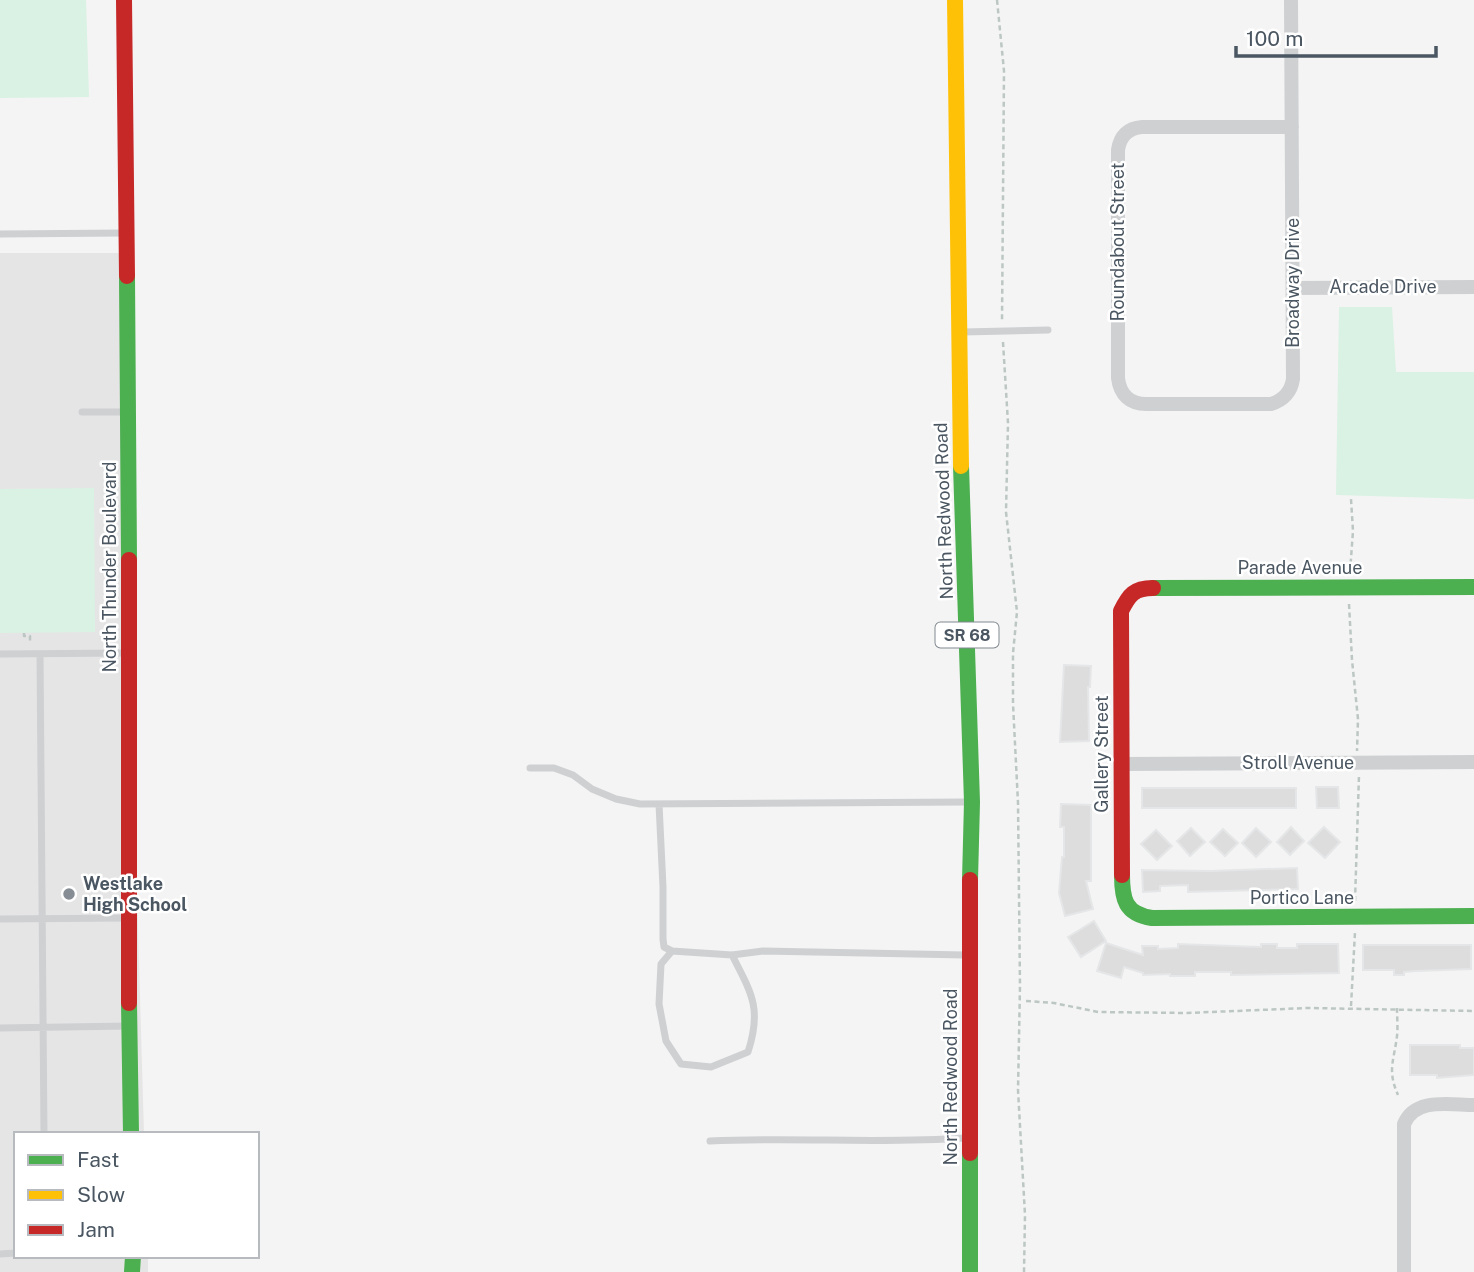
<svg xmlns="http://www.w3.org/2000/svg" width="1474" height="1272" font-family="'Public Sans',sans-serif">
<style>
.education{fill:#e6e5e6}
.green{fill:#d9f2e3}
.building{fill:#ddddde;stroke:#e5e6e7;stroke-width:2}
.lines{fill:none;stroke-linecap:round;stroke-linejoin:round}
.path{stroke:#bcc7c4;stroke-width:2.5;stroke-dasharray:5 3.5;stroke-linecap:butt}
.lane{stroke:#ced0d2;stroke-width:7}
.street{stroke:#ced0d2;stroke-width:14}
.fast{stroke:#4caf50;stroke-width:16}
.slow{stroke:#ffc107;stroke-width:16}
.jam{stroke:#c62828;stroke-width:16}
.poi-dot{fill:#868d94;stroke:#fff;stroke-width:2.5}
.labels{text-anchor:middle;stroke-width:5;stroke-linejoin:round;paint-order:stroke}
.shield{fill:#fff;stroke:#808990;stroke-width:2}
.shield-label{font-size:16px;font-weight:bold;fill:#4a5661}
.street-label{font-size:18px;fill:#4a5661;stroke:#fff}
.poi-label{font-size:18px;font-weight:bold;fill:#4a5661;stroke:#fff;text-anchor:start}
</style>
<rect width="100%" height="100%" fill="#f4f4f4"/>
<!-- education -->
<path class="education" d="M0,253H125L130,653L144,1134H16V1256H148V1272H0Z"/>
<!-- green -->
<path class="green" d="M0,0H86L89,97L0,98Z
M1339,307H1392L1396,372H1474V499L1336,495Z
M94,488L95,632L0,633V489Z"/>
<!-- building -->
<path class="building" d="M1064,665L1091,666L1090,687H1088L1089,741L1060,742Z
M1316,787H1338L1339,808H1317Z
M1142,788H1296V808H1142Z
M1061,804L1091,805V881H1086L1093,909L1065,916L1059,893L1062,857H1064V827H1060Z
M1291,827L1304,841L1290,855L1277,842Z
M1324,827L1340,842L1325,858L1308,843Z
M1191,828L1205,842L1190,856L1177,841Z
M1256,828L1271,842L1256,857L1242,843Z
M1223,829L1238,843L1225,856L1210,842Z
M1156,830L1172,846L1157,860L1141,844Z
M1297,868L1298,889L1188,892V885L1160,886V891L1143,892L1142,870L1211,871Z
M1094,921L1106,941L1081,957L1068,937Z
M1106,943L1143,955L1142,946H1158V949L1178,948V944L1261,947V944H1277V948H1297V944H1338L1339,973L1231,975V972H1195V976H1170V974L1143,975V973L1124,967L1121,978L1097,971Z
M1363,945H1471V969L1416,971L1404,972V975H1394V970H1363Z
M1410,1045H1460V1048H1474V1075L1437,1078V1075H1410Z"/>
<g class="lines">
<!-- path -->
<path class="path" d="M997,0L1004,71L1002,322
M1003,342L1008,423L1006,512L1017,612L1013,653V704L1018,803L1020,986L1018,1090L1025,1215L1024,1272
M1350,572L1353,531L1351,499
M1349,604L1352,660L1358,719L1357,751
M24,633V636H30V644
M1355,901L1359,775
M1026,1001L1054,1003L1098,1012L1187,1013L1308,1008L1474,1011
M1351,1006L1355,932
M1397,1008C1397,1017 1398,1027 1397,1036C1394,1061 1387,1070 1398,1095"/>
<!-- lane -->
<path class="lane" d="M0,234L125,233
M963,332L1048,330
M82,412H124
M0,654L126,653
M40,654L44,1134
M530,768H554L573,775L592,789L616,799L640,804L967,802
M659,804L663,887V939L664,947L672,951
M0,919L127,918
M732,955C752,994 762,1009 748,1052L711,1067L681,1064L666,1041L659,1004L661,964L672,951L732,955L763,951L965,955
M0,1028L129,1026
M710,1141C795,1137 880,1144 965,1138
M0,1254L16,1253"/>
<!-- street -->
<path class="street" d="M1291,0L1293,379C1291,392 1284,400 1271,404H1146C1130,404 1120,395 1118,378V150C1120,136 1128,128 1142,127H1292
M1293,288L1474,287
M1122,764L1474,762
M1404,1272V1124C1415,1097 1450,1105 1474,1105"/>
<!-- fast -->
<path class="fast" d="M127,276L129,560
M961,466L972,802L970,880
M1153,588L1474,587
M1122,875C1122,899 1125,914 1152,918L1474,916
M129,1003L131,1134
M970,1153V1272
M132,1272L133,1256"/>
<!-- slow -->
<path class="slow" d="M955,0L961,466"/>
<!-- jam -->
<path class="jam" d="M124,0L127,276
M129,560V1003
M1122,875L1121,611C1129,595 1134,588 1153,588
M970,1153V880"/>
</g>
<!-- markers -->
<circle class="poi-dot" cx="69" cy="894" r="7"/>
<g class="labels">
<!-- shield labels -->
<rect class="shield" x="935.5" y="622.5" width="63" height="25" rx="5"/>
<g class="shield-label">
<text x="967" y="641">SR 68</text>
</g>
<!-- street labels -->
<g class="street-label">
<text transform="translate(1118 242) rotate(-90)" y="6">Roundabout Street</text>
<text transform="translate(1293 283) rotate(-90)" y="6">Broadway Drive</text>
<text x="1383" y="293">Arcade Drive</text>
<text transform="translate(944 511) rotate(-92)" y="6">North Redwood Road</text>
<text transform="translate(110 567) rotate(-90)" y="6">North Thunder Boulevard</text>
<text x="1300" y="574">Parade Avenue</text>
<text transform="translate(1102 754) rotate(-90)" y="6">Gallery Street</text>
<text x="1298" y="769">Stroll Avenue</text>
<text x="1302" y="904">Portico Lane</text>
<text transform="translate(951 1077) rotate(-90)" y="6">North Redwood Road</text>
</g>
<!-- poi labels -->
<g class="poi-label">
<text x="83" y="890">Westlake<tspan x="83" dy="21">High School</tspan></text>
</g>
</g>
<!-- legend -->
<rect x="14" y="1132" width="245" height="126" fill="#ffffff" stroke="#b7bbc0" stroke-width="2"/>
<rect x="28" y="1155" width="35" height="10" fill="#4caf50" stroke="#b7bbc0" stroke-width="2"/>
<text x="77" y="1167" font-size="21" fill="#4a5661">Fast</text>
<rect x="28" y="1190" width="35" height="10" fill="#ffc107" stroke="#b7bbc0" stroke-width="2"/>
<text x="77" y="1202" font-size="21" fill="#4a5661">Slow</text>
<rect x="28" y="1225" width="35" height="10" fill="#c62828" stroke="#b7bbc0" stroke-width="2"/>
<text x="77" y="1237" font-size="21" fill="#4a5661">Jam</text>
<!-- scale -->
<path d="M1236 46v10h200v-10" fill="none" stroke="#4a5661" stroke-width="3.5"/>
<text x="1246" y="46" font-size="21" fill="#4a5661" stroke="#ffffff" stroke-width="5" paint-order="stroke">100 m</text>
</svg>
